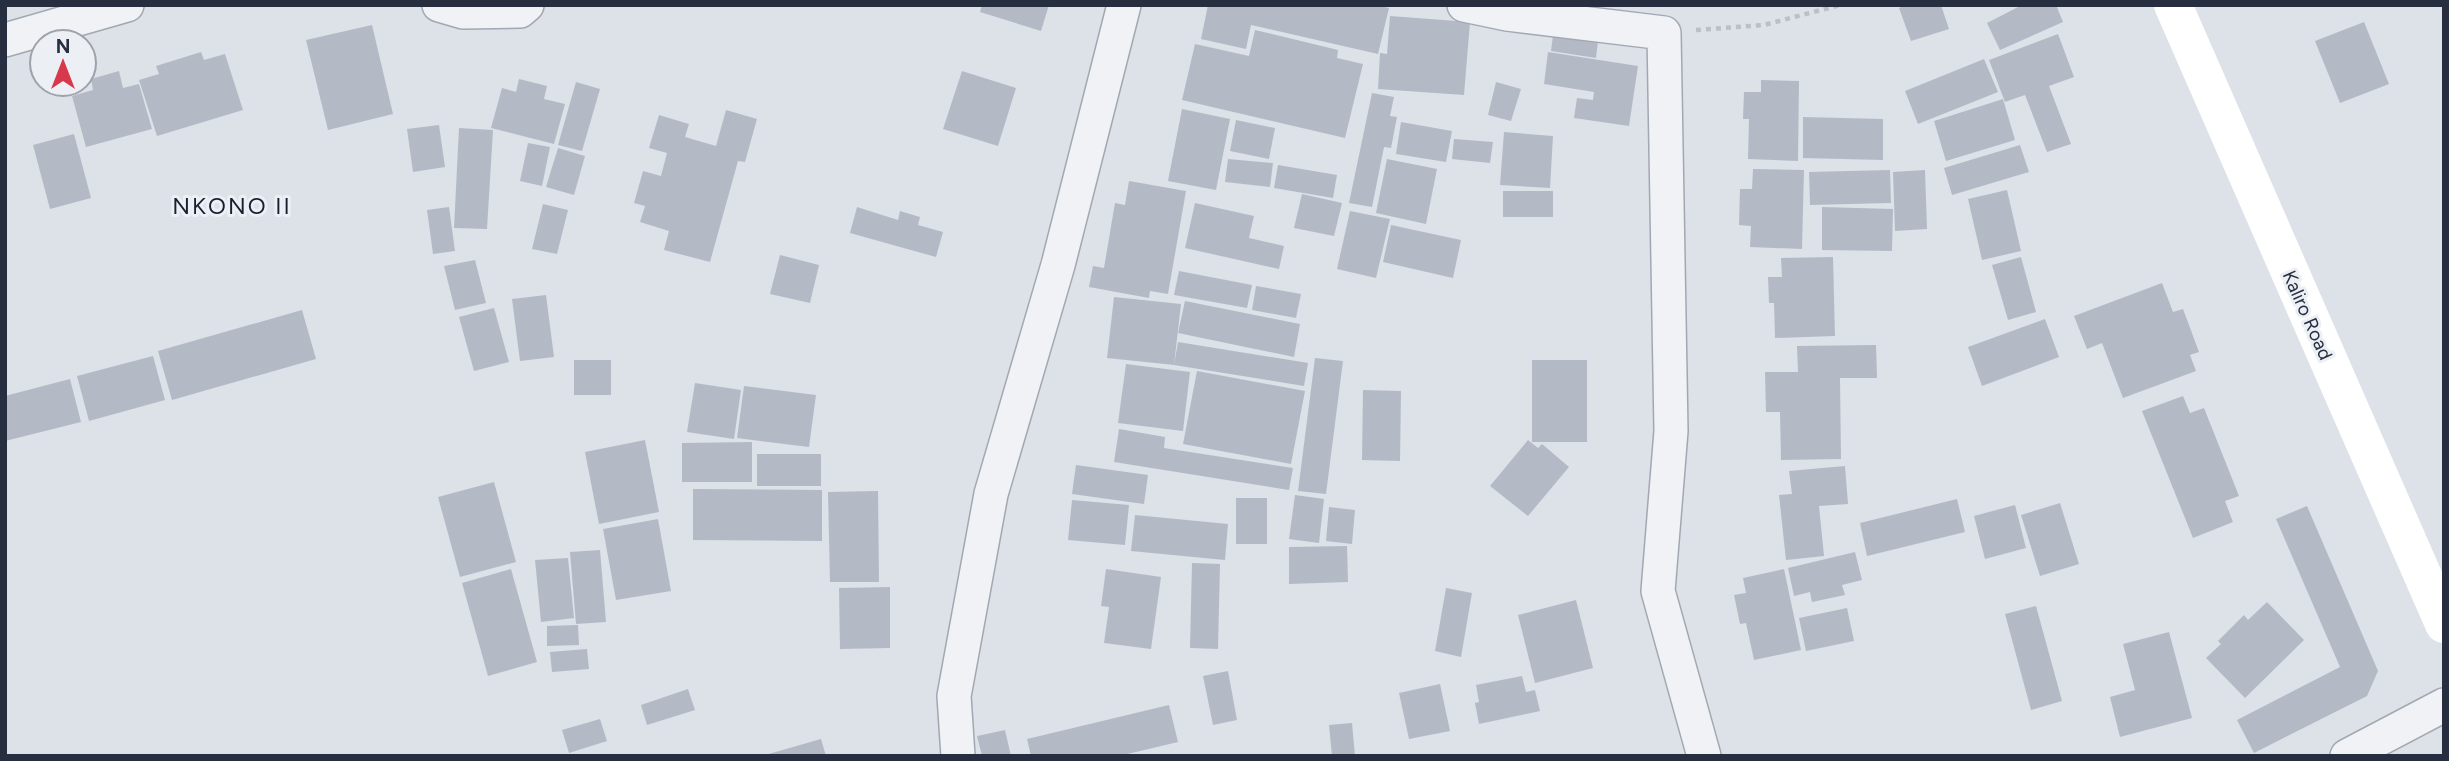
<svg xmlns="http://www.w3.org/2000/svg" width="2449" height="761" font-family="Figtree,sans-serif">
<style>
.building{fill:#b4bac5}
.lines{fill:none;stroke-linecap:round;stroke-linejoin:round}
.minor-casing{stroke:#a2a8b2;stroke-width:36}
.path{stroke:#bbbfc6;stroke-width:4.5;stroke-dasharray:5 5;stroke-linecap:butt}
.minor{stroke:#f0f2f6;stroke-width:33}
.secondary{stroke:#fff;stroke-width:38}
.labels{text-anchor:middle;stroke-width:6;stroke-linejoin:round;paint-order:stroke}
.street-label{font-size:19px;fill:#262e3f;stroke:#ecf0f5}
.quarter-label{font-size:23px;letter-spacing:2px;fill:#181f30;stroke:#ecf0f5}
</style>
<rect width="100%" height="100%" fill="#dde1e8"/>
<!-- building -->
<path class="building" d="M982,5H1049L1041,31L980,12Z
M1208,5H1375L1389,8L1378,54L1251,25L1246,49L1201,39Z
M1906,5H1941L1949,29L1911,41L1899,8Z
M2022,5H2056L2063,22L2000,50L1987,23Z
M1390,16L1470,22L1464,95L1378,89L1380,53L1387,54Z
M2364,22L2389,84L2340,103L2315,41Z
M372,25L393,114L328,130L306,40Z
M1255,30L1338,50L1337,58L1363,64L1345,138L1182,100L1195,44L1249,56Z
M2058,34L2074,77L2049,86L2071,144L2047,152L2025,95L2005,102L1989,60Z
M1553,35L1598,41L1596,58L1551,51Z
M201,52L204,60L225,54L243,110L157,136L139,80L159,74L156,66Z
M1548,52L1638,66L1629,126L1574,118L1577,98L1593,100L1594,92L1544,84Z
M1984,59L1998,92L1918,124L1905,91Z
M119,71L123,88L139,84L152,129L86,147L72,96L93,90L91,79Z
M962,71L1016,88L998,146L943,129Z
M519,79L547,86L544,99L565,104L554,144L491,128L502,88L516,92Z
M1761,80L1799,81L1798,161L1748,159L1749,119H1743L1744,92H1761Z
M576,82L600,89L582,151L558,145Z
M1496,82L1521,89L1511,121L1488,115Z
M1372,93L1394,97L1390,116L1397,117L1391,148L1384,147L1372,207L1349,203Z
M2003,99L2015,140L1946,161L1934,121Z
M1182,109L1230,119L1216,190L1168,181Z
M726,110L757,119L745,162L738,161L710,262L664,250L669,231L640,222L645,206L634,203L643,171L661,176L667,153L649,148L659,115L689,124L685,137L716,146Z
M1803,117L1883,119V160L1803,158Z
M1236,120L1275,128L1269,159L1230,151Z
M1401,122L1452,131L1446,162L1396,154Z
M439,125L445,167L413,172L407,129Z
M459,128L493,130L487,229L454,228Z
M1504,132L1553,136L1550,188L1500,185Z
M74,134L91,198L50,209L33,145Z
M1454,139L1493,142L1490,163L1452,159Z
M528,143L550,147L542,186L520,181Z
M2020,145L2029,172L1952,195L1944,168Z
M558,148L585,156L574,195L546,187Z
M1228,159L1273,163L1270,187L1225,182Z
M1387,159L1437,169L1426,224L1376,213Z
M1278,165L1337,175L1333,198L1274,188Z
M1753,169L1804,170L1802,249L1750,247L1751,226L1739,225L1740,189H1752Z
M1890,170L1891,203L1810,205L1809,172Z
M1925,170L1927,229L1895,231L1893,172Z
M1129,181L1186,191L1168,294L1150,291L1149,298L1089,287L1093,266L1104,268L1115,203L1125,205Z
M2007,190L2021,251L1982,260L1968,199Z
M1503,191H1553V217H1503Z
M1302,194L1342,203L1334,236L1294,228Z
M1195,203L1254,216L1249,238L1284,246L1279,269L1185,248Z
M543,204L568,210L557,254L532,249Z
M449,207L455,251L433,254L427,210Z
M857,207L898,220L900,211L920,217L918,225L943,232L936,257L850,233Z
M1822,207L1893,209L1892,251L1822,250Z
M1350,211L1390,219L1376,278L1337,269Z
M1391,225L1461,240L1453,278L1383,262Z
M780,255L819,265L810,303L770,294Z
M1833,257L1835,336L1775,338L1774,303H1769L1768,277H1782L1781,258Z
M2021,257L2036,312L2008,320L1992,265Z
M475,260L486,303L455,310L444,266Z
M1179,271L1252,285L1247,308L1174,295Z
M2162,283L2173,312L2183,309L2199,352L2190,355L2196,371L2123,398L2102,343L2087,349L2074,316Z
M1256,286L1301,294L1296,318L1252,310Z
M546,295L554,357L520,361L512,299Z
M1114,297L1181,304L1174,365L1107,358Z
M1185,301L1300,324L1294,357L1178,333Z
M494,308L509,362L474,371L459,317Z
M302,310L316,359L172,400L158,351Z
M2045,319L2059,357L1982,386L1968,347Z
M1178,342L1308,363L1304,386L1174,365Z
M1876,345L1877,378H1840L1841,459L1781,460L1780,412H1766L1765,372H1798L1797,346Z
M153,356L165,400L89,421L77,376Z
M1315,358L1343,361L1326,494L1298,491Z
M574,360H611V395H574Z
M1532,360H1587V442H1532Z
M1126,364L1190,372L1183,431L1118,423Z
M1197,371L1305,391L1291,464L1183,444Z
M70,379L81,422L5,441V396Z
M695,383L741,390L734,439L687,432Z
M744,386L816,395L809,447L737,438Z
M1363,390L1401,391L1400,461L1362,460Z
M2183,396L2190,413L2204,408L2239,496L2225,501L2233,522L2193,538L2142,411Z
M1119,429L1165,437L1164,448L1293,468L1289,490L1114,462Z
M645,440L659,512L599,524L585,452Z
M1528,440L1538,448L1542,444L1569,467L1528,516L1490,486Z
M752,442V482H682V443Z
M757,454H821V486H757Z
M1076,465L1148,475L1144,504L1072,494Z
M1845,466L1848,504L1819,506L1824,556L1786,560L1779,495L1792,494L1789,471Z
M494,482L516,562L460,577L438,497Z
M693,489L822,490V541L693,540Z
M878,491L879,582H830L828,492Z
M1295,495L1324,499L1319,543L1289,539Z
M1236,498H1267V544H1236Z
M1957,499L1965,532L1867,556L1860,523Z
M1072,500L1129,505L1125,545L1068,540Z
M2060,503L2079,564L2040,576L2021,515Z
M2015,505L2026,548L1985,559L1974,516Z
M2307,506L2378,671L2367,696L2254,753L2237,720L2340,667L2276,519Z
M1329,507L1355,510L1352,544L1326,541Z
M1135,515L1228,524L1225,560L1131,551Z
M658,519L671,591L616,600L603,529Z
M1347,546L1348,582L1289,584V547Z
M600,550L606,622L576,624L570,552Z
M1855,552L1862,580L1842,585L1845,595L1812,602L1810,592L1794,596L1788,568Z
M568,558L574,618L541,622L535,560Z
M1192,563L1220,564L1218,649L1190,648Z
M511,569L537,662L488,676L462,583Z
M1106,569L1161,577L1151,649L1104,643L1109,607L1101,606Z
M1784,569L1801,650L1754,660L1746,623L1740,624L1734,595L1746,593L1743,578Z
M890,587V648L840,649L839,588Z
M1446,588L1472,593L1461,657L1435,651Z
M1576,600L1593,668L1535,683L1518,615Z
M2267,602L2304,640L2245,698L2206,658L2221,644L2218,641L2244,615L2248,620Z
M2036,606L2062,701L2031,710L2005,614Z
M1847,608L1854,641L1806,651L1799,618Z
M578,625L579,645L547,646V626Z
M2169,632L2192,718L2120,737L2110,697L2135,690L2123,644Z
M587,649L589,669L552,672L550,652Z
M1228,671L1237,720L1213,725L1203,676Z
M1522,676L1526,692L1535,690L1540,711L1479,724L1475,703L1479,702L1476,685Z
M1440,684L1450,731L1409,739L1399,693Z
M688,689L695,710L647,725L641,705Z
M1169,705L1178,742L1119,756H1031L1027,739Z
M600,719L607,741L569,753L562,730Z
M1352,723L1355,756H1332L1329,725Z
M1005,730L1011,756H982L977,736Z
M821,739L826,756H765V755Z"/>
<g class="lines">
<defs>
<path id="minor" d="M439,5L463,12L520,11L527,5
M1464,5L1507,14L1664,33L1671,431L1658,591L1704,756
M5,40L127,5
M958,756L954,696L991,494L1058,265L1124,5
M2347,756L2444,705"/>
</defs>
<!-- minor casing -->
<use href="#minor" class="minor-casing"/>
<!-- path -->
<path class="path" d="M1696,30L1764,25L1840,5"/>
<!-- minor -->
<use href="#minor" class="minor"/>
<!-- secondary -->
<path class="secondary" d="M2173,5L2444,624"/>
</g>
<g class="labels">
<!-- street labels -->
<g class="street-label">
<text transform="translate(2308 315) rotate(66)" y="7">Kaliro Road</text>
</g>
<!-- quarter labels -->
<g class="quarter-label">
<text x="232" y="214">NKONO II</text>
</g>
</g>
<!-- border -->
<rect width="2449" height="761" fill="none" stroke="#262e3f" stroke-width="14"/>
<!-- north arrow -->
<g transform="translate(63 63)"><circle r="33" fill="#ecf0f5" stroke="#9da2ac" stroke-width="2"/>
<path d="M0-5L12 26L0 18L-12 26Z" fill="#d6394b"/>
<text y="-10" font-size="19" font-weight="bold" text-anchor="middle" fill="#262e3f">N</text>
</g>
</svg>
